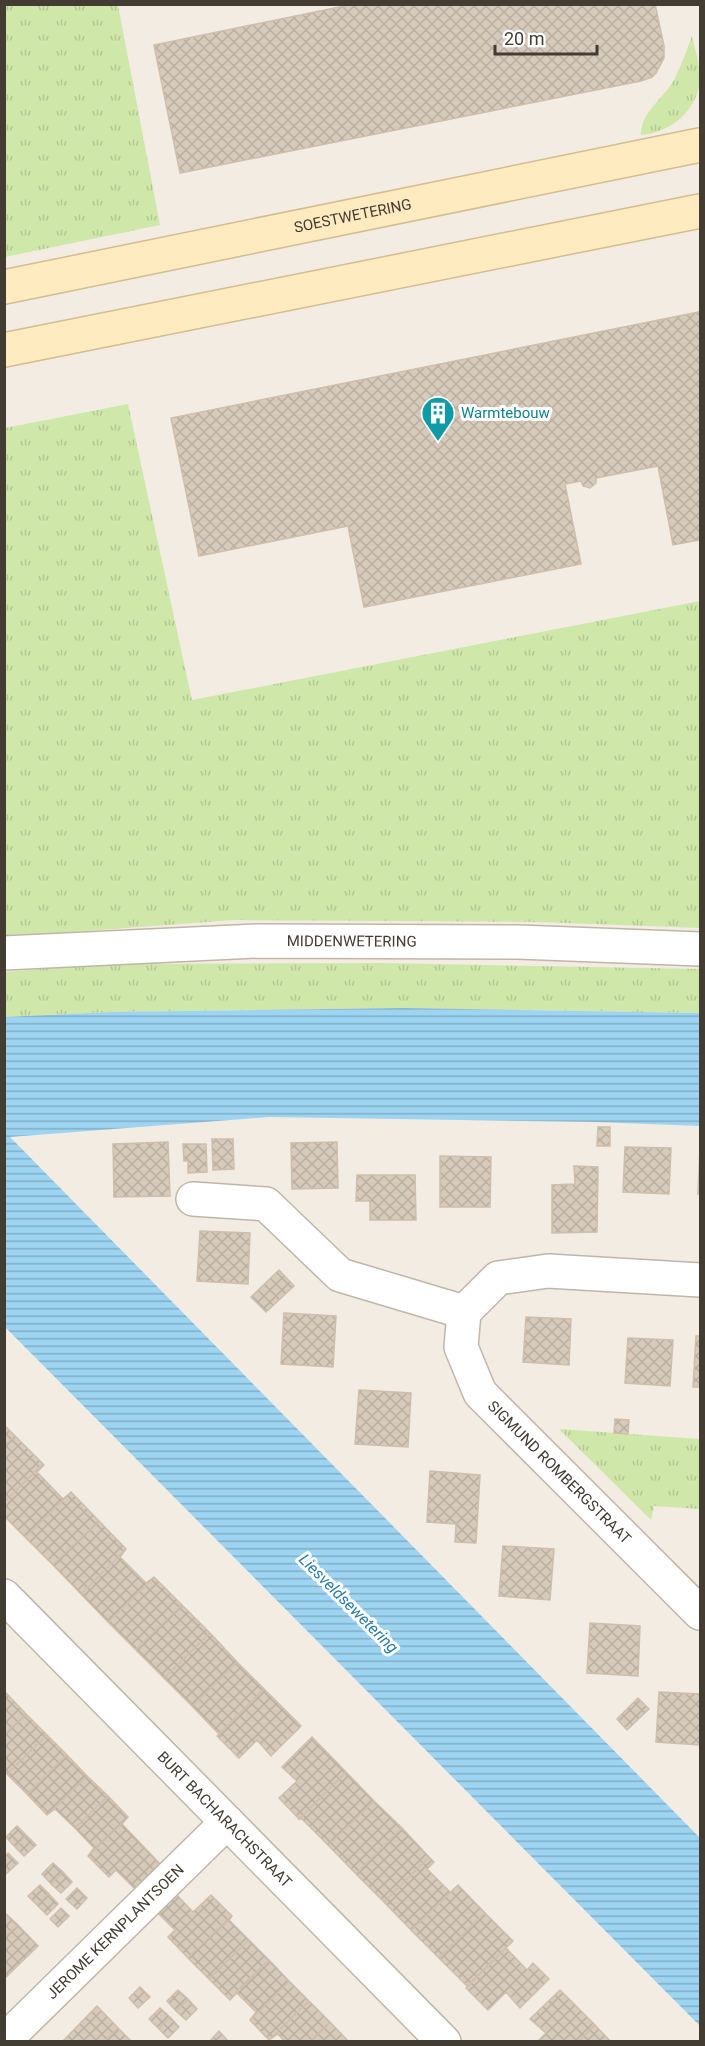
<svg xmlns="http://www.w3.org/2000/svg" width="705" height="2046" font-family="Roboto,sans-serif">
<style>
.grass{fill:url(#grass-tufts)}
.water{fill:url(#water-rules)}
.building{fill:url(#building-cross-hatch);stroke:#cebeab;stroke-width:1.5}
.lines{fill:none;stroke-linecap:round;stroke-linejoin:round}
.street-casing{stroke:#c0b6a8;stroke-width:36}
.secondary-casing{stroke:#d3bd91;stroke-width:36}
.street{stroke:#fff;stroke-width:33}
.secondary{stroke:#ffebbf;stroke-width:33}
.labels{text-anchor:middle;stroke-width:6;stroke-linejoin:round;paint-order:stroke}
.street-label{font-size:15px;fill:#433c33;stroke:#fff}
.culture-label{font-size:15px;fill:#0d838f;stroke:#fff;text-anchor:start}
.water-label{font-size:16px;font-style:italic;fill:#2a7ca8;stroke:#fff}
</style>
<defs>
<pattern id="grass-tufts" width="24" height="20" patternUnits="userSpaceOnUse" patternTransform="scale(1.5)"><rect width="24" height="20" fill="#d0e7aa"/><path d="M3 7l-1-3M5 7V3M7 7l1-3M15 17l-1-3M17 17v-4M19 17l1-3" fill="none" stroke="#b4c793"/></pattern>
<pattern id="water-rules" width="6" height="5" patternUnits="userSpaceOnUse" patternTransform="scale(1.5)"><rect width="6" height="5" fill="#9dd4f1"/><path d="M0 2.5h6" fill="none" stroke="#82adc4"/></pattern>
<pattern id="building-cross-hatch" width="8" height="8" patternUnits="userSpaceOnUse" patternTransform="scale(1.5)"><rect width="8" height="8" fill="#d6cabb"/><path d="M0 0l8 8M0 8l8-8" fill="none" stroke="#b9aea1"/></pattern>
</defs>
<rect width="100%" height="100%" fill="#f2ece3"/>
<!-- grass -->
<path class="grass" d="M5,4L118,5L160,225L5,257Z
M692,36C695,49 700,65 700,78C699,109 671,133 641,135C640,113 664,98 674,80C681,66 687,50 692,36Z
M128,404L192,700L700,601V928L539,922L234,920L5,937V428Z
M382,963L700,969V1013L403,1008L111,1012L5,1017L4,972L101,964Z
M559,1429L700,1439V1509L654,1506L651,1520Z"/>
<!-- water -->
<path class="water" d="M403,1008L700,1013V1126L596,1122L269,1117L10,1137L700,1838V2026L5,1327V1017L111,1012Z"/>
<!-- building -->
<path class="building" d="M354,4H655L664,46V58L656,73L652,77L641,81L180,173L154,45Z
M699,312L700,318V540L673,545L658,466L596,478V483L590,488L583,486L581,481L565,484L581,564L364,607L348,526L199,556L171,418Z
M598,1127H610V1146H597Z
M212,1139H233L234,1169L213,1170Z
M168,1142L170,1196L114,1197L113,1144Z
M337,1142L338,1188L292,1189L291,1143Z
M183,1144H206L207,1172L188,1173V1161H184Z
M625,1147L671,1148L669,1194L623,1192Z
M700,1147V1193L699,1194H698Z
M440,1156L491,1157L490,1207H440Z
M574,1166L598,1167L597,1232L552,1233V1185L575,1184Z
M357,1175H415L416,1220H370V1201H356Z
M200,1231L250,1233L248,1284L197,1281Z
M279,1270L294,1286L266,1312L251,1297Z
M284,1313L336,1316L333,1367L281,1364Z
M526,1317L571,1319L569,1365L523,1362Z
M696,1336H700V1387H693Z
M628,1338L673,1340L670,1386L625,1383Z
M359,1390L411,1393L408,1447L355,1444Z
M615,1419L629,1420L628,1434L614,1433Z
M4,1425L15,1436L4,1446Z
M15,1436L43,1464L4,1502V1446Z
M43,1464L44,1465L37,1472L63,1499L71,1492L25,1537L4,1516V1502Z
M430,1471L480,1475L476,1543L455,1542L456,1524L427,1522Z
M71,1492L99,1521L53,1565L25,1537Z
M99,1521L126,1549L81,1594L53,1565Z
M503,1546L554,1549L550,1600L499,1596Z
M126,1549L120,1557L146,1583L154,1577L108,1622L81,1594Z
M154,1577L182,1605L136,1650L108,1622Z
M182,1605L210,1633L164,1678L136,1650Z
M590,1623L640,1626L638,1676L587,1673Z
M210,1633L237,1662L192,1706L164,1678Z
M237,1662L264,1689L219,1734L192,1706Z
M264,1689L301,1726L271,1756L257,1740L239,1758L217,1736Z
M659,1692L700,1694V1745L656,1742Z
M6,1693L26,1714L4,1735V1695Z
M638,1698L649,1709L627,1730L617,1719Z
M26,1714L47,1735L7,1774L4,1771V1735Z
M47,1735L67,1755L27,1794L7,1774Z
M312,1737L346,1772L299,1819L279,1798L297,1781L282,1767Z
M67,1755L87,1776L47,1815L27,1794Z
M346,1772L374,1801L328,1845L302,1819H299Z
M87,1776L108,1796L75,1828L55,1809L47,1815Z
M108,1796L128,1817L88,1856L94,1848L75,1828Z
M374,1801L402,1828L356,1874L328,1845Z
M128,1817L122,1824L161,1865L136,1890L116,1870L109,1877L88,1856Z
M17,1826L26,1835L15,1847L6,1837Z
M402,1828L429,1857L384,1902L356,1874Z
M26,1835L36,1845L24,1856L15,1847Z
M8,1853L18,1863L6,1874L4,1872V1857Z
M429,1857L434,1862L427,1869L450,1892L411,1930L384,1902Z
M53,1863L63,1872L51,1884L42,1874Z
M63,1872L72,1882L61,1893L51,1884Z
M40,1885L49,1894L37,1905L28,1896Z
M458,1885L485,1913L439,1958L411,1930Z
M77,1888L87,1898L77,1909L66,1899Z
M175,1893L193,1912L211,1895L232,1916L188,1958L168,1937L175,1930L155,1910Z
M49,1894L58,1904L47,1915L37,1905Z
M61,1908L69,1916L58,1927L50,1919Z
M4,1912L18,1925L4,1938Z
M485,1913L513,1941L467,1986L439,1958Z
M232,1916L229,1920L249,1940L209,1979L188,1958Z
M18,1925L38,1946L4,1979V1938Z
M249,1940L269,1960L230,2000L209,1979Z
M506,1948L527,1970L533,1963L549,1979L520,2008L506,1992L488,2010L466,1988Z
M269,1960L289,1981L250,2020L256,2012L236,1992Z
M289,1981L309,2001L269,2040L250,2020Z
M140,1987L150,1997L138,2008L129,1998Z
M178,1990L188,1999L176,2011L167,2001Z
M560,1990L595,2025L578,2042H537L546,2033L530,2019Z
M188,1999L197,2009L186,2020L176,2011Z
M309,2001L330,2022L310,2042H285L278,2034L269,2040Z
M97,2006L118,2028L104,2042H62Z
M160,2008L170,2017L159,2029L149,2019Z
M170,2017L179,2027L168,2038L159,2029Z
M330,2022L349,2042H310Z
M595,2025L611,2042H578Z
M118,2028L132,2042H104Z
M219,2031L228,2041L209,2042Z"/>
<g class="lines">
<defs>
<g id="street">
<path id="s1" d="M4,953L257,941L518,942L700,949"/>
<path d="M193,1199L266,1204L340,1275L464,1312"/>
<path id="s2" d="M700,1280L548,1271L498,1278L464,1312L461,1347L480,1393L700,1613"/>
<path id="s3" d="M4,1596L444,2042"/>
<path id="s4" d="M4,2041L227,1822"/>
</g>
<g id="secondary">
<path id="s5" d="M4,287L700,145"/>
<path d="M4,350L700,211"/>
</g>
</defs>
<!-- street casing -->
<use href="#street" class="street-casing"/>
<!-- secondary casing -->
<use href="#secondary" class="secondary-casing"/>
<!-- street -->
<use href="#street" class="street"/>
<!-- secondary -->
<use href="#secondary" class="secondary"/>
</g>
<!-- icons -->
<defs>
<symbol id="building-pin" viewBox="-11 -11 22 30"><path d="M0 17L-7.5 6A9.5 9.5 0 1 1 7.5 6Z" fill="#0f9aa8" stroke="#fff"/><path d="M-4-6H4V6H1V3H-1V6H-4ZM-2.5-4.3h1.7v1.8h-1.7ZM.8-4.3h1.7v1.8H.8ZM-2.5-1h1.7V.8h-1.7ZM.8-1h1.7V.8H.8Z" fill="#fff"/></symbol>
</defs>
<g fill-rule="evenodd">
<use href="#building-pin" x="419" y="394" width="38" height="52"/>
</g>
<g class="labels">
<!-- street labels -->
<g class="street-label">
<text dy="5" stroke="none"><textPath href="#s5" startOffset="356">SOESTWETERING</textPath></text>
<text dy="5" stroke="none"><textPath href="#s1" startOffset="348">MIDDENWETERING</textPath></text>
<text dy="5" stroke="none"><textPath href="#s2" startOffset="448">SIGMUND ROMBERGSTRAAT</textPath></text>
<text dy="5" stroke="none"><textPath href="#s3" startOffset="314">BURT BACHARACHSTRAAT</textPath></text>
<text dy="5" stroke="none"><textPath href="#s4" startOffset="156">JEROME KERNPLANTSOEN</textPath></text>
</g>
<!-- culture labels -->
<g class="culture-label">
<text x="461" y="418">Warmtebouw</text>
</g>
<!-- water labels -->
<g class="water-label">
<text transform="translate(349 1603) rotate(45)" y="6">Liesveldsewetering</text>
</g>
</g>
<!-- border -->
<rect width="705" height="2046" fill="none" stroke="#433c33" stroke-width="12"/>
<!-- scale -->
<path d="M495 45v9h102v-9" fill="none" stroke="#433c33" stroke-width="3"/>
<text x="504" y="45" font-size="18" fill="#433c33" stroke="#ffffff" stroke-width="4.5" paint-order="stroke">20 m</text>
</svg>
